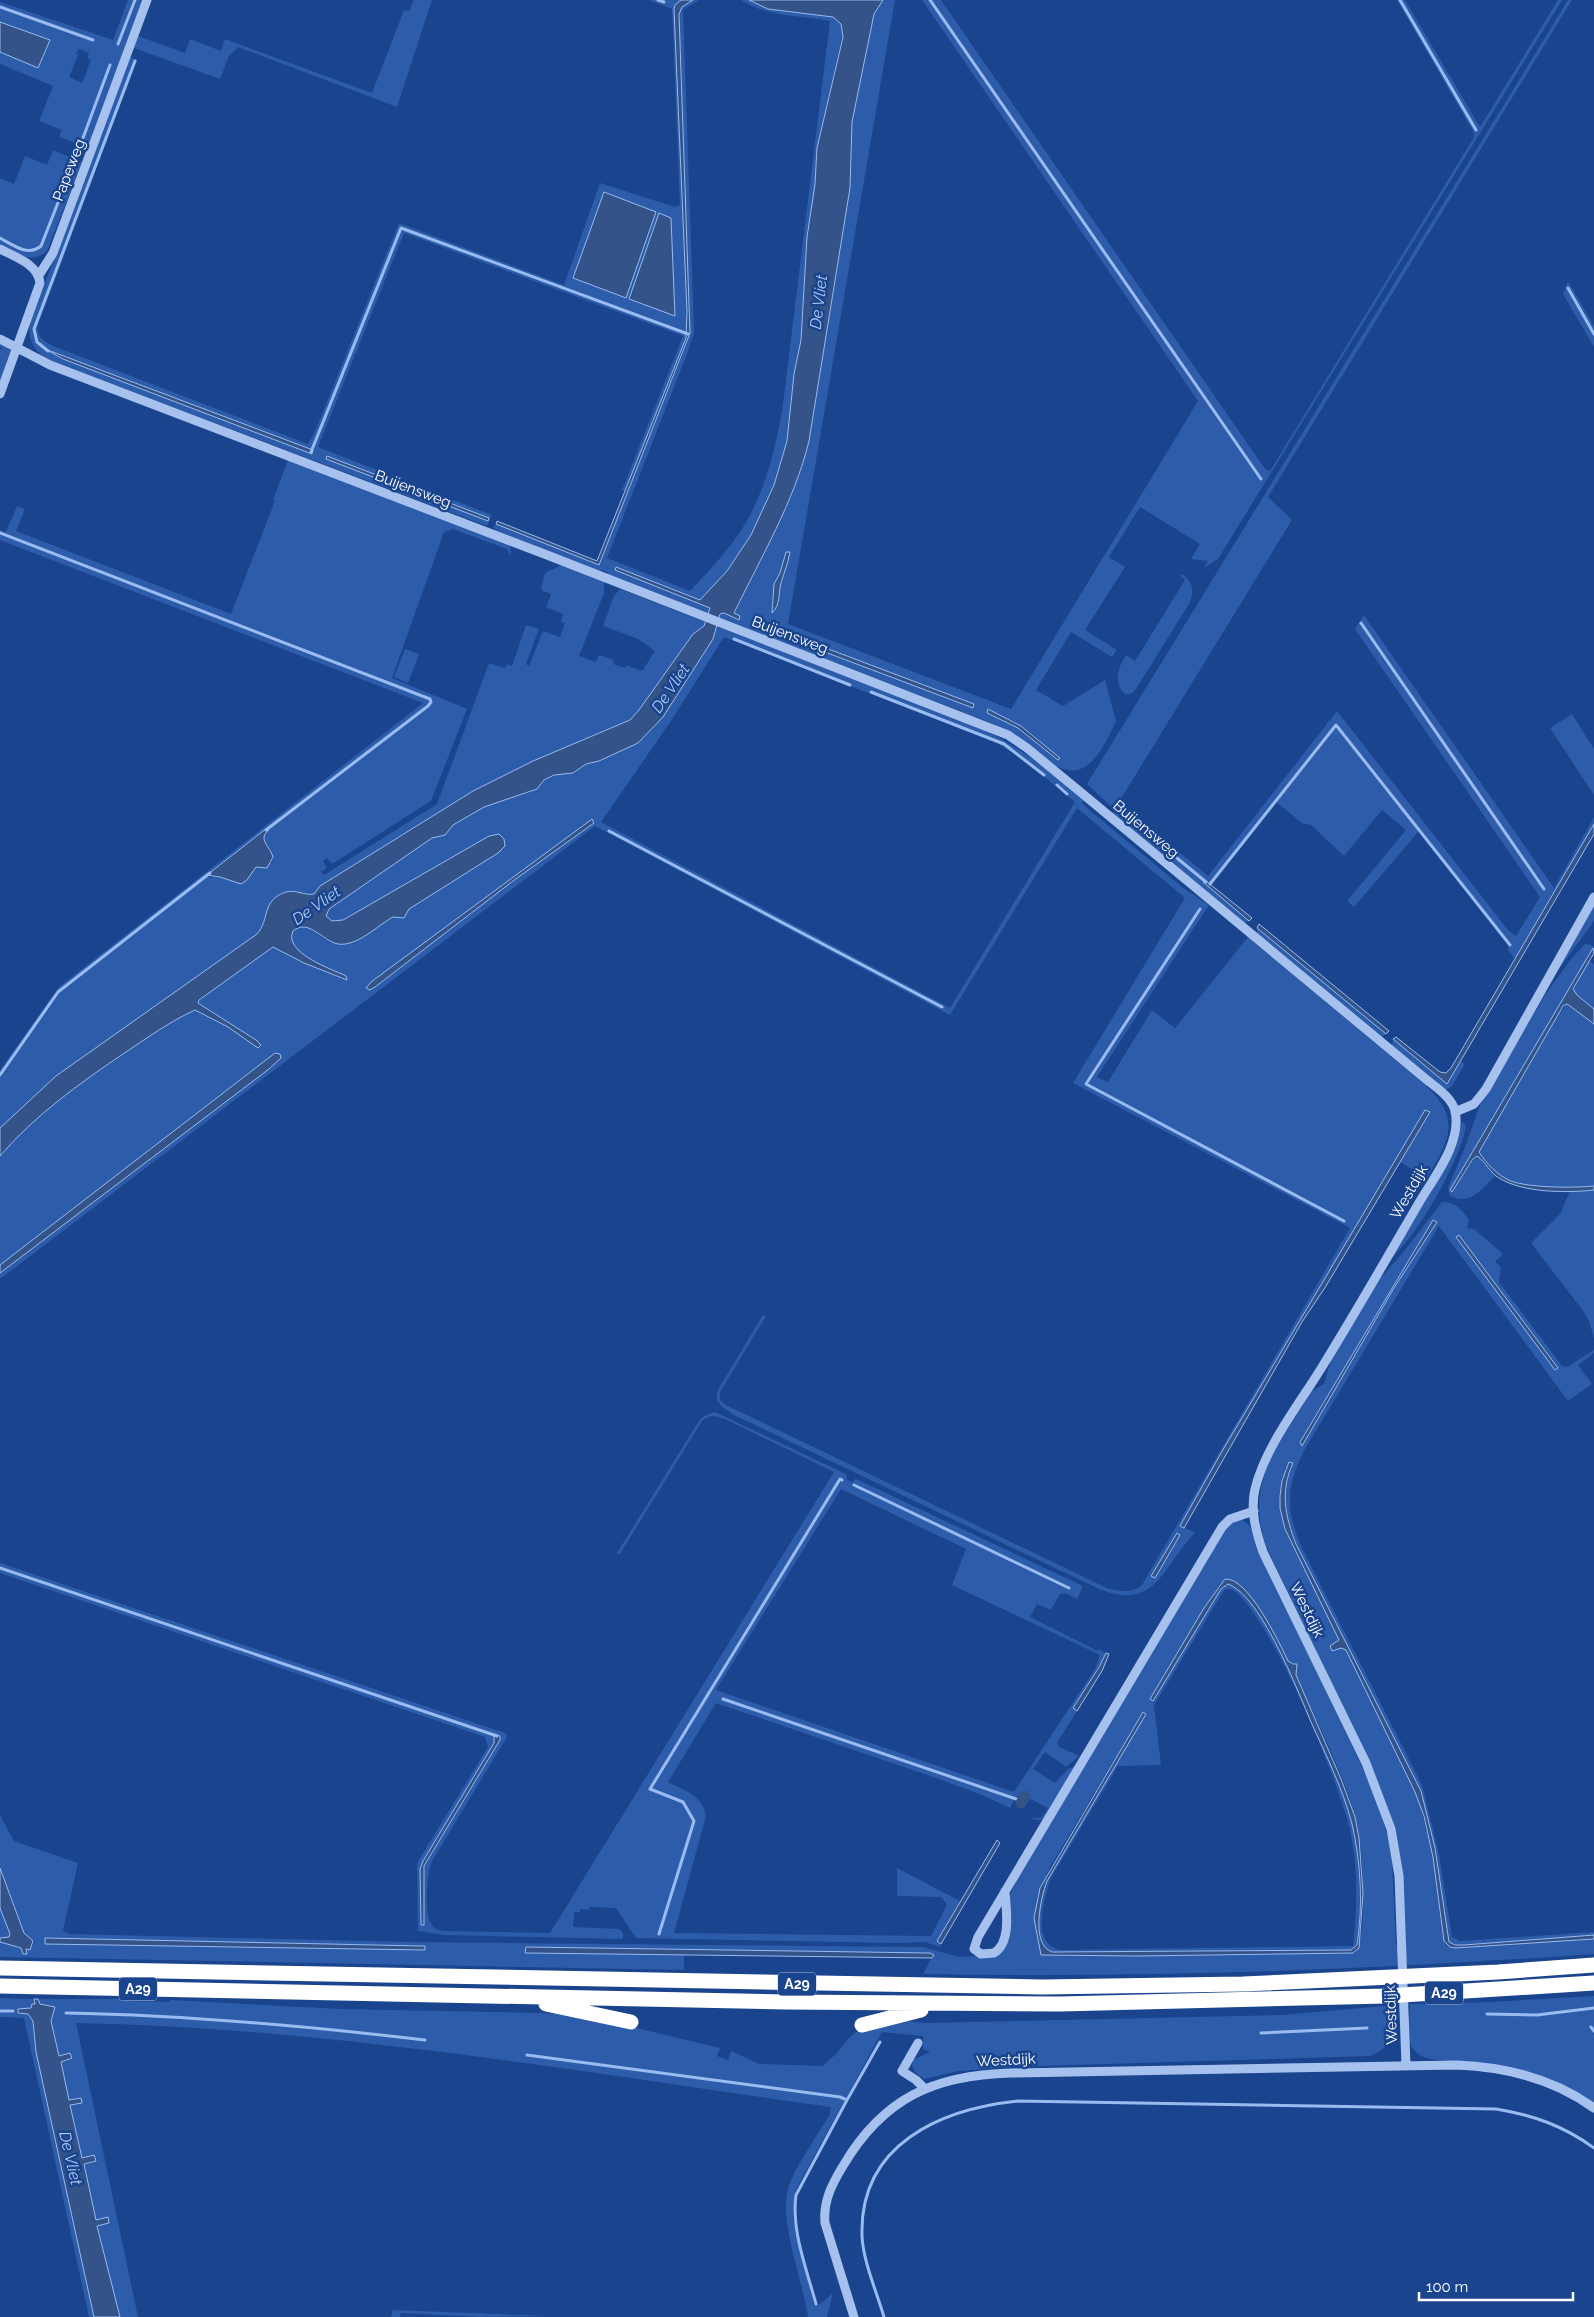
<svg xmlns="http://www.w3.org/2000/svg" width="1594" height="2317" font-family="Raleway,sans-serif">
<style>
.green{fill:#2d5cab;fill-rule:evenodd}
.water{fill:#345389;stroke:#99bbf0}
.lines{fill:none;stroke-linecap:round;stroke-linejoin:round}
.stream{stroke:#99bbf0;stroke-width:3}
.canal{stroke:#345389;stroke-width:11}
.minor{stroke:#a6c1ee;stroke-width:9}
.highway{stroke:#fff;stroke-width:15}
.labels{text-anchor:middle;stroke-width:5;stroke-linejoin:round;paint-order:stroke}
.shield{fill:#1a448d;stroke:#bac7dd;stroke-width:1}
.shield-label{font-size:14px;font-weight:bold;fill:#fff}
.street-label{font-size:15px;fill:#fff;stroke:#1a448d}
.water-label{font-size:16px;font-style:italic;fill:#b2ccf5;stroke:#1a448d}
</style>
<rect width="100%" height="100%" fill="#1a448d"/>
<!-- green -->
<path class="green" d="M128,0H143L87,147L59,137L62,130L39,121L53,86L0,64V52L38,68L49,40L0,22V2L113,40ZM79,49L89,53L87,58L91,60L82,83L69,77L78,55L76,53Z
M414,0H432L397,107L238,47L229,56L220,79L134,48L138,36L185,53L190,39L221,51L225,39L372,93L404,10L409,11Z
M649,0H681L674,6V9L688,329L683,346L625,491L622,490L683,336L404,233L318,447L492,515L487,526L49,360C33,352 26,337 31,320L130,57L137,60L38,325C36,336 43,341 53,346L308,444L316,429L399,223L564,285L600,183L675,207L680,205L672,9Z
M693,0H699L683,10L694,332L687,354L607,558L690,591C707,573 724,555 738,535C764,497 776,449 783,404L830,21C800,15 769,18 741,0H749L768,9L833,17L841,24L843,32L817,148L815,184L807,237L801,340L794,374L787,441L774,485L751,535L727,571L700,600L616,567L615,570L710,608L708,614L608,575L607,572L602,570L599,571L497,531L493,527L496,524L599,564L687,343L690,327L679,14L682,7Z
M883,0H895L788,624L1011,709L1198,401L922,0H941L1265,469L1270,471L1474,137L1473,131L1397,0H1405L1480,127L1558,0H1562L1218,559L1204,568L1208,561L1191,559L1200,544L1140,507L1109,557L1125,567L1085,630L1117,650L1112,657L1071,632L1036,690L1063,706L1105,680L1116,721C1074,818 1048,747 989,722L719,618L722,613L739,620L740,616L734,613C761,557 794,502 809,441L850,188L852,122L874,14ZM758,622L974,704L972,708L756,626ZM987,713C1016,716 1039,738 1058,760L1018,728Z
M1568,0H1572L1268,497L1292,520L1119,802L1208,876L1337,711L1508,930L1516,936L1540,897L1355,629L1364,615L1554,888L1594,817V824L1515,959L1507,949L1511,944L1336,723L1212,880L1209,882L1205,880L1203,882L1249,921L1244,923L1113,814L1114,809L1087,784Z
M53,150L82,162L47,251C32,266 16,252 0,244V178L14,184L25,156L47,165Z
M1568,281L1594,326V347L1563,294Z
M0,342L11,350L0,380V349H3L0,347Z
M288,460L510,545L511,551L510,556L507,549L453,529L444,532L392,678L467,709L431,801L332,864L327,858L323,861L327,868L321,872L324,875L437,804L489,663L505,668L507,664L512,666L526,625L539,629L526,664L529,666L543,631L560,637L565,623L561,622L563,614L546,607L551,594L543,591L541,587L545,573L562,565L604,582V593L579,656L596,662L599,655L614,660L613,664L625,668L626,665L642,671L655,651L638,639L603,626L614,596L620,589L705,622L704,626L693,634L639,710L630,720L533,761L473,791L320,886L314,894C306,896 299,890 290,891C264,893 269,922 257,934L56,1076L0,1128V1070L59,987L423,703L0,540V530L6,532L17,506L25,509L16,531L231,614L275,501L273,500ZM267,828L268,830C258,839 268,847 273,857L272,862L263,867H256L247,880L241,884L220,877H208L206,875Z
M1182,574C1193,582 1195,591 1189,604L1136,689L1131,694H1125C1113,683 1118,667 1126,655L1135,661L1185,580L1180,576Z
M716,626L970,724C1016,743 1046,768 1083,800L1082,803L1087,808L1182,887L1209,905L1097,1077L1108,1082L1152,1010L1175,1028L1248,937L1422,1082C1462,1118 1451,1137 1427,1178L1400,1162L1429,1113C1342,1247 1259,1385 1181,1526L1195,1533C1162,1566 1157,1612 1099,1589L734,1415L722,1407L716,1398L718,1390L763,1315L766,1316L720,1392V1400L724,1404L1107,1588C1119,1591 1131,1594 1142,1585L1350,1228L1073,1083L1185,898L1077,808L950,1015L595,826L0,1279V1273L280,1059L281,1055L275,1053L0,1265V1156C34,1116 80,1083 123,1054C147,1038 169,1022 195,1010L228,1027L258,1048L261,1045L256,1040L198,1002L209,992L273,947L304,963L346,980V976C332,969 283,953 293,931C309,918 319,940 334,943C357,947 374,927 393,917L402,918L409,909L498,853L501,850L504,839L496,834L489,836L343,920L332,921L326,916L329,909L432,838L445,835L453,825L484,807L533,791L544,781L555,775L573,773L586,764L599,761L638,743L663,717L713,639ZM724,637L997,743L1021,758L1075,802L950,1008L601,822L671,721ZM591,819L594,823L513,881L375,987L371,990L367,986Z
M405,649L419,654L408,683L394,677Z
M1572,714L1594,749V795L1550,728Z
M1336,726L1419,831L1354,907L1347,901L1406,830L1382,810L1344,856L1311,825L1302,823L1276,802Z
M1594,903V921L1554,976Z
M1257,928L1386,1034L1382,1037L1257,934Z
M1586,943L1594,947L1450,1190L1452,1192L1476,1157L1480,1158L1495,1176C1482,1189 1470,1206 1450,1196L1448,1188L1467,1142L1480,1105L1545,995L1571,959Z
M1589,961L1594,964V1009L1573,991Z
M1567,1004L1594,1024V1186C1570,1188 1522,1189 1502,1176C1494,1171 1487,1161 1480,1154V1150L1559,1013Z
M1393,1039L1447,1084L1461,1061L1465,1064L1452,1086L1446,1090L1392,1045Z
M1462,1122L1466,1126C1461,1159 1417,1237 1391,1258Z
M1594,1190V1338L1589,1321L1584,1312L1531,1243L1560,1214L1570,1191Z
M1442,1202C1455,1201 1463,1210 1469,1220L1467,1228L1474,1229L1503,1254L1495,1262L1501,1267L1499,1282L1562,1366L1567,1367L1594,1350V1353L1578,1365L1592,1384L1568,1401L1439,1226L1305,1449C1286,1486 1285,1509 1302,1548L1422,1785L1439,1854L1452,1937L1460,1941L1594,1932V1935L1464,1945H1455L1449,1942L1435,1848L1421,1791L1296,1544C1285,1515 1280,1493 1293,1464L1289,1462L1282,1481L1280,1496V1508L1285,1529L1339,1640L1330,1646L1332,1651L1341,1648L1346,1650L1408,1775L1420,1804L1433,1857L1443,1938L1446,1944L1455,1948L1594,1939V1954C1371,1970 1147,1978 923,1974L933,1955L930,1953L526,1947L529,1953L684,1954V1970L0,1957V1942L21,1948L23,1954L26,1949L30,1950L34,1942L24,1933L0,1868V1815L14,1841L78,1863L63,1931L69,1934L409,1942L923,1947L959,1957L992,1955L1001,1951L1009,1898L1017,1879L1228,1524L1241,1519L1250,1526L1258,1549L1374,1792L1388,1837L1392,1860L1396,1945H1406L1391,1818L1371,1766L1266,1546C1244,1480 1280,1444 1312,1391L1324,1384L1332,1357L1377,1282L1405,1250ZM1433,1220L1436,1222L1394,1288L1302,1445L1300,1441ZM1458,1235L1558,1367L1556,1370L1456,1237ZM1232,1580L1258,1606L1288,1661L1297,1667L1296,1675C1316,1721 1342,1769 1355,1817C1362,1844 1363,1873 1363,1901C1363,1919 1363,1937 1355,1953H1353L1137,1956L1041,1955L1037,1898L1050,1867L1143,1712L1145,1713L1047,1881C1041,1899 1030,1938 1050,1952L1351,1950L1357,1945C1361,1906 1361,1863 1352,1824C1343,1789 1326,1755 1311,1722C1296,1686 1281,1649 1260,1616C1252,1604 1241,1590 1228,1584L1221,1589L1153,1700L1150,1699L1220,1584ZM1225,1589H1231C1268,1608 1346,1796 1352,1840C1358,1875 1357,1911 1353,1946L1061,1950C1030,1945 1044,1898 1051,1878L1118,1766L1161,1765L1154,1705ZM45,1939L422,1946H425V1950L45,1943Z
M715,1412L846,1474L847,1480L852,1482L856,1479L1083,1586L1077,1599L1065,1593L1060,1594L1051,1610L1037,1604L1030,1617L1098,1651L1099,1649L1106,1653L1073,1708L1077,1711L1057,1743L1059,1747L1079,1756L1066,1767L1045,1752L1033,1769L1055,1783L1068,1769L1074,1767L1043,1819L1039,1820L1029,1818H1041L1048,1808L1023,1795L1016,1797L1010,1808L982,1795L939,1779L716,1703L668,1782C685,1791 702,1794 706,1816L674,1933L931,1936L947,1905L941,1897L897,1896V1868L960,1901L937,1941L941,1944L940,1947L925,1942L896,1943L636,1938L616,1908L589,1907V1910L580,1909V1912H574L573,1927L619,1929L623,1933V1939L446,1935L418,1931L417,1863L488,1747L485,1737L0,1573V1563L505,1733L507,1737L432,1861C427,1873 423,1915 432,1925C434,1929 438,1930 442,1931L550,1933L834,1472L725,1419C716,1416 710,1414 702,1421L620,1554L617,1553L697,1424L702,1417ZM841,1489L966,1549L952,1585L1100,1655L1095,1669L1014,1792L716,1690ZM498,1735L500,1740L424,1867V1925H421L420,1869L423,1861L494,1743V1739Z
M0,1908L9,1930V1937L0,1938Z
M1594,1996V2103C1549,2074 1502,2064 1449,2061C1436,2060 1419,2060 1412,2047C1407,2039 1410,2015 1410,2004L1492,2002Z
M0,1998L34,1999L35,2004H33L28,2009H18V2013L28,2014L33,2021L35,2044L94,2317H89L24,2018L0,2017Z
M38,1999H128V2001L170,2002V2000L340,2009L544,2013L586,2016L720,2048L717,2056L728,2060L731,2051L759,2064L822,2066L835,2055L850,2037L861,2028L900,2020L923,2023L1282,2015L1384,2006H1393C1394,2032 1397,2045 1370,2056L1009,2067L959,2071L924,2079L916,2073L912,2066L913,2060L930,2052L923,2049V2036L882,2032L795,2191L793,2218L814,2305L820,2304L833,2293L827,2317H808C803,2281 779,2223 788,2189C793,2170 818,2134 829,2116L831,2107C580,2072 330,2028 76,2023L138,2317H120L97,2226L108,2218L96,2220L84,2164L95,2161L94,2156L82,2158L70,2105L81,2103L69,2100L61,2062L72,2058L70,2053L59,2056L51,2023L55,2007L39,2005Z
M393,2310L550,2316L481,2317L401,2313L400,2317H391Z"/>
<!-- water -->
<path class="water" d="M681,0H693L682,7L679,14L690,333L599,565L496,524L497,521L597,561L686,338L687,312L674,9L675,5Z
M749,0H883L874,14L852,122L850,188L809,441C794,502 761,557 734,613L740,616L739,620L724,613L720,614L713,639L663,717L638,743L599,761L586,764L573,773L554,775L544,780L537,789L484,807L453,825L445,835L432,838L329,909L326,916L332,921L343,920L489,836L499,834L504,839L505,846L498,853L409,909L404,918L393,917C378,925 357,947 338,944C322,941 309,918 293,931C283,953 332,969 346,976L347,980L304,963L273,947L199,1000L198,1003L256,1040L261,1045L258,1048L228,1027L195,1010C169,1022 147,1038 123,1054C80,1083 34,1116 0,1156V1128L56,1076L257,934C270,920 261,900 286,892C295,889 305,896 314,894L320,886L473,791L533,761L630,720L639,710L693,634L704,626L710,608L615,570L616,567L700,600L727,571L751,535L774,485L787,441L794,374L801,340L807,237L815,184L817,148L843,37L841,24L833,17L768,9Z
M0,22L50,40L38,68L0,52Z
M604,192L656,212L626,298L573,278Z
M659,213L671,218L675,316L629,299Z
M45,349L313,450L312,454L63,359Z
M327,456L489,518L488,521L326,459Z
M786,552H790C788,564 784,572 781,583C778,594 781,604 772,613L774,584L780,573Z
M757,622L974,704L973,708L756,626Z
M988,709L1021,726L1060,758L1058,760L1018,728L987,713Z
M592,819L594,823L513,881L375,987L370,990L366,988L371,982Z
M1594,824V834L1447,1084L1393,1039L1396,1037L1440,1072L1446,1073L1451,1068Z
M267,828L269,830C257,839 270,846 273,857L267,868L256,867L247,880L241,884L220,877L207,875Z
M1205,880L1252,918L1249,921L1203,882Z
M1259,924L1389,1031L1386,1034L1257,928Z
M1593,948L1594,953L1573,989L1577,995L1594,1009V1024L1570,1006L1567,1004L1563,1006L1479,1152C1486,1163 1498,1176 1511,1181C1530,1188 1574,1188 1594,1186V1190C1567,1193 1523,1193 1499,1178C1490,1173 1486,1162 1477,1156L1473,1159L1452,1192L1450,1190Z
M275,1053L280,1054L281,1058L269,1069L0,1273V1265Z
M1425,1110L1430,1112L1326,1286L1302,1322L1184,1528L1180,1526L1221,1453Z
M1433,1220L1437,1222L1394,1288L1302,1446L1300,1442Z
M1459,1235L1558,1368L1555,1370L1456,1237Z
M1289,1462L1293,1463C1280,1491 1285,1516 1296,1544L1421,1791L1435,1848L1449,1942L1455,1945H1464L1594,1935V1939L1455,1948L1450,1947L1444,1941L1433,1857L1424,1816L1415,1792L1346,1650L1341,1648L1332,1651L1330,1646L1339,1640L1285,1529L1280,1508V1496L1282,1481Z
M1177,1533L1180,1535L1155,1578L1151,1576Z
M1225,1579C1248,1577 1279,1642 1288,1661L1293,1664H1297L1296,1675L1341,1779L1355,1817L1359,1838L1363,1893L1359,1948L1353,1953L1137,1956L1041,1955L1034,1918L1040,1888L1143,1712L1146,1714L1047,1881C1041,1897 1030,1944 1052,1952L1351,1950L1357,1945C1363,1907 1361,1862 1352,1824C1343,1789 1326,1755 1311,1722C1296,1686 1281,1649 1260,1616C1252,1604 1241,1589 1228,1584L1221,1589L1153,1701L1150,1699L1204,1608Z
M1106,1653L1109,1654L1102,1671L1077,1711L1073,1708L1099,1667Z
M494,1734L500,1736V1740L424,1866V1925H421L420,1869L423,1861L494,1743Z
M997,1840L1000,1843L941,1944L937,1941Z
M0,1868L24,1933L33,1941L30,1950L26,1949L27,1954H23L21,1948L0,1942V1938L9,1937L10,1934L0,1908Z
M45,1938L422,1946H425V1950L45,1944Z
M526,1947L930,1953L934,1955L932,1958L528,1953H525Z
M34,1999H38L40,2004L55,2007L51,2021L59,2056L70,2053L72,2058L61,2062L69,2100L81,2098L82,2103L70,2105L82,2158L94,2155L96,2161L84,2164L96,2220L108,2217L109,2223L97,2226L120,2317H94L36,2052L33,2021L28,2014L18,2013V2009L31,2008L32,2004H35Z"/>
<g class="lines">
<!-- stream -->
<path class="stream" d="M658,0L664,2
M930,0L1261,479
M1400,0L1476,130
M0,7L93,40
M118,44L135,0
M83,138L110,65
M0,238C13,245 28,257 41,246L74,162
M1568,288L1594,334
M48,351L37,342L34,329L135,61
M311,452L401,228L688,334
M0,533L430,699L431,702L428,706L266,830
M1361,623L1544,889
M734,639L850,685
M871,692L1004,744L1044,775
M1057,785L1067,794
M1120,811L1206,882
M609,831L942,1007
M1210,884L1336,725L1510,945
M1200,909L1086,1084L1344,1221
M0,1075L58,992L210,873
M854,1485L1069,1588
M0,1568L497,1736
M723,1699L1022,1801
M659,1934L694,1821L683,1802L650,1789L840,1479L842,1480
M0,2011H13
M66,2013C186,2015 306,2026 425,2040
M1487,2014L1537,2015L1594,2008
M1591,2027L1594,2031
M1261,2033L1367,2028
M527,2055L840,2097L847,2100L796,2195C791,2231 807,2270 816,2304
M847,2100L880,2042
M884,2317C877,2293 863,2261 862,2236C859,2144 941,2109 1018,2101L1496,2109C1533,2115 1564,2126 1594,2148"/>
<!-- canal -->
<path class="canal" d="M1021,1803L1025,1796"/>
<!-- minor -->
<path class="minor" d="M0,249C15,257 38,264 40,283L0,394
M39,275L53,253L147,0
M0,339L50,365L547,555L1008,735L1027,748L1078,790L1427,1080C1437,1088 1452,1098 1455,1111C1462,1142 1435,1176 1420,1201C1388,1256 1356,1312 1322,1367C1300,1403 1265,1447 1255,1489C1250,1510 1256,1532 1263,1552L1366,1763L1391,1829L1399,1876L1406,2065
M1455,1112L1474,1104L1486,1089L1594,897
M1005,1891C1006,1909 1012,1942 994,1953L981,1954L974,1949L978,1937L1222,1527L1230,1519L1254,1511
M918,2043L902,2071L916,2080L925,2089
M854,2317L825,2223C823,2201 832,2184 843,2166C883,2098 934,2075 1011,2073L1457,2065C1506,2067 1554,2079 1594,2108"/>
<!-- highway -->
<path class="highway" d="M0,1968L1042,1987L1243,1984L1498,1972L1594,1965
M0,1986L785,2002L1060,2004L1386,1996L1594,1983
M546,2004L631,2022
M862,2025L921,2010"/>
</g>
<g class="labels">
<!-- shield labels -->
<g class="shield">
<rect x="778" y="1972.5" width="38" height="23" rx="4"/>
<rect x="119" y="1977.5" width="38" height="23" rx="4"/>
<rect x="1425" y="1981.5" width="38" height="23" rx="4"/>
</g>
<g class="shield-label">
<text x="797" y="1989">A29</text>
<text x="138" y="1994">A29</text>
<text x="1444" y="1998">A29</text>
</g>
<!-- street labels -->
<g class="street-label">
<text transform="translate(69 170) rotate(-69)" y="5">Papeweg</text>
<text transform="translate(413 489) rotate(21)" y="5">Buijensweg</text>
<text transform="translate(790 635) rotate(21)" y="5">Buijensweg</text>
<text transform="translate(1146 829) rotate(40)" y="5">Buijensweg</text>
<text transform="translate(1409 1192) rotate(-60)" y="5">Westdijk</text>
<text transform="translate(1307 1610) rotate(64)" y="5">Westdijk</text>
<text transform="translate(1391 2015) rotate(-92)" y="5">Westdijk</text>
<text transform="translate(1006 2060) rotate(-3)" y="5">Westdijk</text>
</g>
<!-- water labels -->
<g class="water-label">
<text transform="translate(818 302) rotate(-83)" y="6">De Vliet</text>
<text transform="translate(670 688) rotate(-56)" y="6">De Vliet</text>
<text transform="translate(316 905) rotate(-35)" y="6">De Vliet</text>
<text transform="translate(71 2158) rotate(77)" y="6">De Vliet</text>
</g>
</g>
<!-- scale -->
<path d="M1419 2292v8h154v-8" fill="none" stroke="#ffffff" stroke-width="2.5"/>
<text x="1426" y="2292" font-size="15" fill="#ffffff" stroke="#1a448d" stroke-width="4" paint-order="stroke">100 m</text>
</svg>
